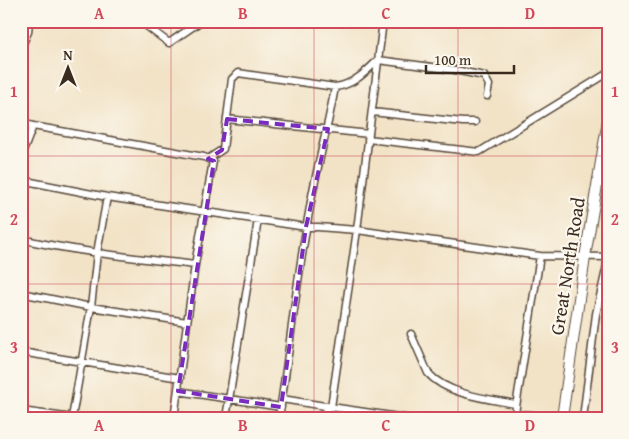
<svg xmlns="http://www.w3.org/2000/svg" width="629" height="439" font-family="'Gentium Book Plus',serif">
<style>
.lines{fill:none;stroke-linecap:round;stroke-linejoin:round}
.minor-casing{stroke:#564637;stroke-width:9}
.trunk-casing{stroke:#564637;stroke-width:12}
.minor{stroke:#fff;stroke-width:6}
.trunk{stroke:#fff;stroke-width:10}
.marked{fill:none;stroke:#7b2cbf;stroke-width:4;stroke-dasharray:10 6;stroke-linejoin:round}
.grid{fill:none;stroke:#d1495b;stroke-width:1;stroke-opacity:0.55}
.labels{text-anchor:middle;stroke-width:4.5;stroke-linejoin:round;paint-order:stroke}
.street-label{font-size:19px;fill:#3b2a1e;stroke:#fbf7ec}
.neatline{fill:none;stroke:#d1495b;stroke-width:2}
.grid-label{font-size:16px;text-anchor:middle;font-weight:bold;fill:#d1495b}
</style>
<rect width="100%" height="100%" fill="#fbf7ec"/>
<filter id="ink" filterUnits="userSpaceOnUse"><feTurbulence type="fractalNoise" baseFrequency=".02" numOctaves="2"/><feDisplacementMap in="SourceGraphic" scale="10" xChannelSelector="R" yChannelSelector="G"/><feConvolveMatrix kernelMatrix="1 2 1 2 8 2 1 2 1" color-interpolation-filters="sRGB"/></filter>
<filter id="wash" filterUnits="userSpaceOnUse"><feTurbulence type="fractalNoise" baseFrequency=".0096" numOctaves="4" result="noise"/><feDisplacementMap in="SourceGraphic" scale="20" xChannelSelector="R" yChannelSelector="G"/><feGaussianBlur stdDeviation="1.12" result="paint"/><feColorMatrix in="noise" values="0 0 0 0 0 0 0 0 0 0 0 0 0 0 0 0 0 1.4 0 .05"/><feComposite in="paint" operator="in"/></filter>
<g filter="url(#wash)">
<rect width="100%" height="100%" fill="#f2e3c7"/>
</g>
<g filter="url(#ink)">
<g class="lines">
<defs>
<path id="minor" d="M140,21L169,43L201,21
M21,48L28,32L29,21
M372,112L463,122H475
M227,119L369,134
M21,122L33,126L204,157L213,161L195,265L174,418
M368,139L479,152L608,73
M21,157L33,126
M208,159L223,149L232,79L238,73L335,87C353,85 366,72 378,60L455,70L484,76L489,85L487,96
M21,180L107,197L306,227H318L357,230L540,256L608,257
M598,181L608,183
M21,239C78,252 137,258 195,265
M21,293L91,307L187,322
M411,334L428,373C447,395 489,399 516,404
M21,352L180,378
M178,391L281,407
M282,399L331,407L357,230L383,21
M331,407L405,418
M21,411L73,418
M515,413L540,256
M72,418L91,307L97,253L107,197
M226,418L258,220
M279,418C290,347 297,276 310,207C317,166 328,127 335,87
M325,418L327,406
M502,418L515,413L555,418
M583,418L596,314L606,270L608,257"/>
<path id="trunk" d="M562,418L585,257L608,120"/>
</defs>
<!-- minor casing -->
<use href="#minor" class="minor-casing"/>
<!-- trunk casing -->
<use href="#trunk" class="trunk-casing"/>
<!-- minor -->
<use href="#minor" class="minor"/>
<!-- trunk -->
<use href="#trunk" class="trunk"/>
</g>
</g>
<!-- marked area -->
<path class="marked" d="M227,119L328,129L306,227L281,407L178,391L214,161L208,159L222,150Z"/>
<!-- grid -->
<path class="grid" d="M171,21V418M314,21V418M458,21V418M21,156H608M21,284H608"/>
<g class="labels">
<!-- street labels -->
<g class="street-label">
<text transform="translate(567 266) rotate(-81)" y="7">Great North Road</text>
</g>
</g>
<!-- margin -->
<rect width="629" height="439" fill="none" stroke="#fbf7ec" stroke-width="55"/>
<!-- north arrow -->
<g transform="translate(68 68)" stroke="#fbf7ec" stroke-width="4" paint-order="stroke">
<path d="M0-4L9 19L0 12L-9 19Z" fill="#3b2a1e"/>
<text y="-8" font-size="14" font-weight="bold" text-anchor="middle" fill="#3b2a1e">N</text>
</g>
<!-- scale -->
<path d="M426 65v8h88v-8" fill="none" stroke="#3b2a1e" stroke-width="2.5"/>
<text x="434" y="65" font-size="15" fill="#3b2a1e" stroke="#fbf7ec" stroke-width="4" paint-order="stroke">100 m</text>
<rect x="28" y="28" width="574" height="384" class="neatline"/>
<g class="grid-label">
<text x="99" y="19">A</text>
<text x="243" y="19">B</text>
<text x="386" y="19">C</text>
<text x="530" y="19">D</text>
<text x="14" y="97">1</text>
<text x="615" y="97">1</text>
<text x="14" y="225">2</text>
<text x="615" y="225">2</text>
<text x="14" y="353">3</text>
<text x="615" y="353">3</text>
<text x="99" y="431">A</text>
<text x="243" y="431">B</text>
<text x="386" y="431">C</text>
<text x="530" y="431">D</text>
</g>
</svg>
